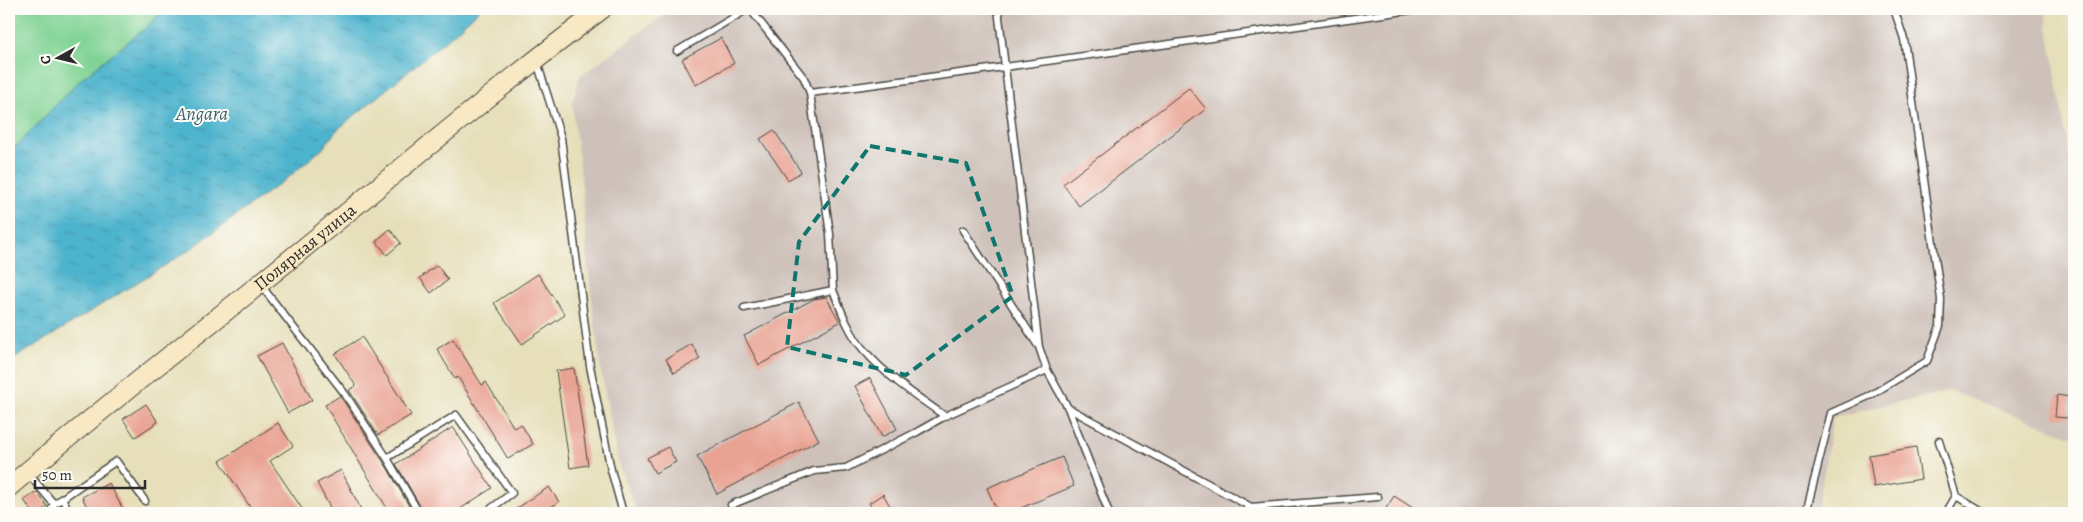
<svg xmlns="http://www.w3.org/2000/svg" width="2083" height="522" font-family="Alegreya,serif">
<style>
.industrial{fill:#cec1ba}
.green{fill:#80d394;stroke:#567f60}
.water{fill:url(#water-ripples);stroke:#3c707c}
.building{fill:#e9a393}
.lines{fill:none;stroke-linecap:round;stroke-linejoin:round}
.service-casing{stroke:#474640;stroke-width:9}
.secondary-casing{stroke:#474640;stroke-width:21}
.service{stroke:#fff;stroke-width:6}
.secondary{stroke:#f8e8c3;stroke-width:19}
.marked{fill:none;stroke:#0f766e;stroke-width:4;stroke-dasharray:10 6;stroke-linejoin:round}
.labels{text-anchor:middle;stroke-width:4;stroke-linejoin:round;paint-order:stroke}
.street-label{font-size:18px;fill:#2b2b2b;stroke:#fdfcf7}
.water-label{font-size:19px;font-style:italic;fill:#39626c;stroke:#fdfcf7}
</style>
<defs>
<pattern id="water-ripples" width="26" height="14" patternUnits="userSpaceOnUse" patternTransform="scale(1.25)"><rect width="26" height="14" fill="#4eb4cd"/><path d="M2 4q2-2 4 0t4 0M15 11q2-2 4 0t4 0" fill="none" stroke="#4193a7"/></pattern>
</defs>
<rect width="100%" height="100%" fill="#fdfcf7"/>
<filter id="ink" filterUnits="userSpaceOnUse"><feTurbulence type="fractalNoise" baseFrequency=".02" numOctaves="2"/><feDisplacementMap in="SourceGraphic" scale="10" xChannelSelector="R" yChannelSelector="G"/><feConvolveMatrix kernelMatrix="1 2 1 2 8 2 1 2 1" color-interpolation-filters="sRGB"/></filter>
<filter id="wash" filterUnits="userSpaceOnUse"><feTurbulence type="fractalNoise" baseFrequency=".0096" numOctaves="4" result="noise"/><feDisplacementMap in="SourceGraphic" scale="20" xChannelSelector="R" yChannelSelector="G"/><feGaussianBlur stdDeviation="1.12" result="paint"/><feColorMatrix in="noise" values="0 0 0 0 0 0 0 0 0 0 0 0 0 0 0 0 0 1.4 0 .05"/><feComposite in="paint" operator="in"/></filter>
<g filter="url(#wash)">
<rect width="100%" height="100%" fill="#e6dfba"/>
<!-- industrial -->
<path class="industrial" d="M672,9H2045L2074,186V437L1950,391L1833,417L1817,513H637L618,463L600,366L587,258L582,186L572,104L580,76Z"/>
<!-- green -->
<path class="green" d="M9,9H164L148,26L81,79L9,154Z"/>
<!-- water -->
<path class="water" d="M164,9H480L450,37L336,131L323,148L290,176L188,251L9,362V154L81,79L148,26Z"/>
<g id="blocks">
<!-- building -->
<path class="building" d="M721,38L734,63L696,85L682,59Z
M1189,88L1206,109L1079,206L1063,184Z
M774,130L801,172L788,180L760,139Z
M390,229L401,243L387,255L376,241Z
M437,265L448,280L431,293L420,278Z
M538,274L565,315L522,344L494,303Z
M826,297L840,322L759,365L744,336L814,299Z
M362,337L411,415L378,435L349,390L356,386L335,354Z
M453,339L482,385L486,382L514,428L521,424L533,444L508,459L458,377L455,379L437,349Z
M282,343L312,400L288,413L257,356Z
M692,344L700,359L674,373L666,359Z
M574,368L588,465L570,468L556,371Z
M870,378L897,429L882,437L855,386Z
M2057,395L2070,397L2068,418L2055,417Z
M340,396L388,469L413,513H390L325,405Z
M799,402L819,440L717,494L697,456Z
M146,404L158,422L135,437L123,419Z
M278,423L293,446L270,461L305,513H254L220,461Z
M453,427L492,488L460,509L462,513H424L396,464Z
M668,447L676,462L655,473L647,458Z
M1916,447L1921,479L1874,487L1869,455Z
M1062,457L1074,486L1009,513H998L987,488Z
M341,470L363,513H333L317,483Z
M109,483L125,513H90L82,497Z
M549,487L559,502L542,513H510Z
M37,492L47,506L39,513H33L24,500Z
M883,494L894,513H875L869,503Z
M1394,496L1421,513H1383Z"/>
</g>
</g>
<g filter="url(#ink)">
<use href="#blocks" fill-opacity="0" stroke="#474640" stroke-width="1"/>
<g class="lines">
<defs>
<path id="service" d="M750,9L804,78L810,93
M998,9L1005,67L1419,9
M677,51L748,9
M537,62L561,138L590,366L611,470L623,513
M963,230L1037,344
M260,284L345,394L387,458L456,415L512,493L485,513
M833,290C841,310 849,333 863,349C886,376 916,396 945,416
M744,308L833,290L830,234L810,93L1005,67L1039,347L1047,370L1068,408L1251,507L1256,513
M1068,408L1109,513
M1939,441L1956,496L1984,513
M387,458L419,513
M27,472L54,504L116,461L145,501
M62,498L70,513
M731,505L814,471L846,468L917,432L945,416L1047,370
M50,513L54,504
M1244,513L1251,507L1378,497
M1806,513L1831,413L1871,395L1927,361L1940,326L1941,299L1904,39L1894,9
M1946,513L1956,496"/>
<g id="secondary">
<path id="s1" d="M9,487C111,400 218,319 321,234C414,158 506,81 602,9"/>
</g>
</defs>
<!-- service casing -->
<use href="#service" class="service-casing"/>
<!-- secondary casing -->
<use href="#secondary" class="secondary-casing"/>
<!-- service -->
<use href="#service" class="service"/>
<!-- secondary -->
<use href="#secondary" class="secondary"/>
</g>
</g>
<!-- marked area -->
<path class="marked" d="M870,146L966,163L1013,296L906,375L787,347L799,242Z"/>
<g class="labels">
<!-- street labels -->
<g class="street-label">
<text dy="6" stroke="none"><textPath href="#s1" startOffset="381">Полярная улица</textPath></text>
</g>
<!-- water labels -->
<g class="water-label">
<text x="202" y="120">Angara</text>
</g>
</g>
<!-- margin -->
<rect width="2083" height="522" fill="none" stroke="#fdfcf7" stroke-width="30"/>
<!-- north arrow -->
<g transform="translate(58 58) rotate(262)" stroke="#fdfcf7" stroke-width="4" paint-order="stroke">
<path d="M0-4L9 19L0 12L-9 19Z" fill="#2b2b2b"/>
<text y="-8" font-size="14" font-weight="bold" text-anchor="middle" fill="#2b2b2b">С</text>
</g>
<!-- scale -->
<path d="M35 480v8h110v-8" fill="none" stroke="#2b2b2b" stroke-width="2.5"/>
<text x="42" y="480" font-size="15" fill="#2b2b2b" stroke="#fdfcf7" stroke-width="4" paint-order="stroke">50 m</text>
</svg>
